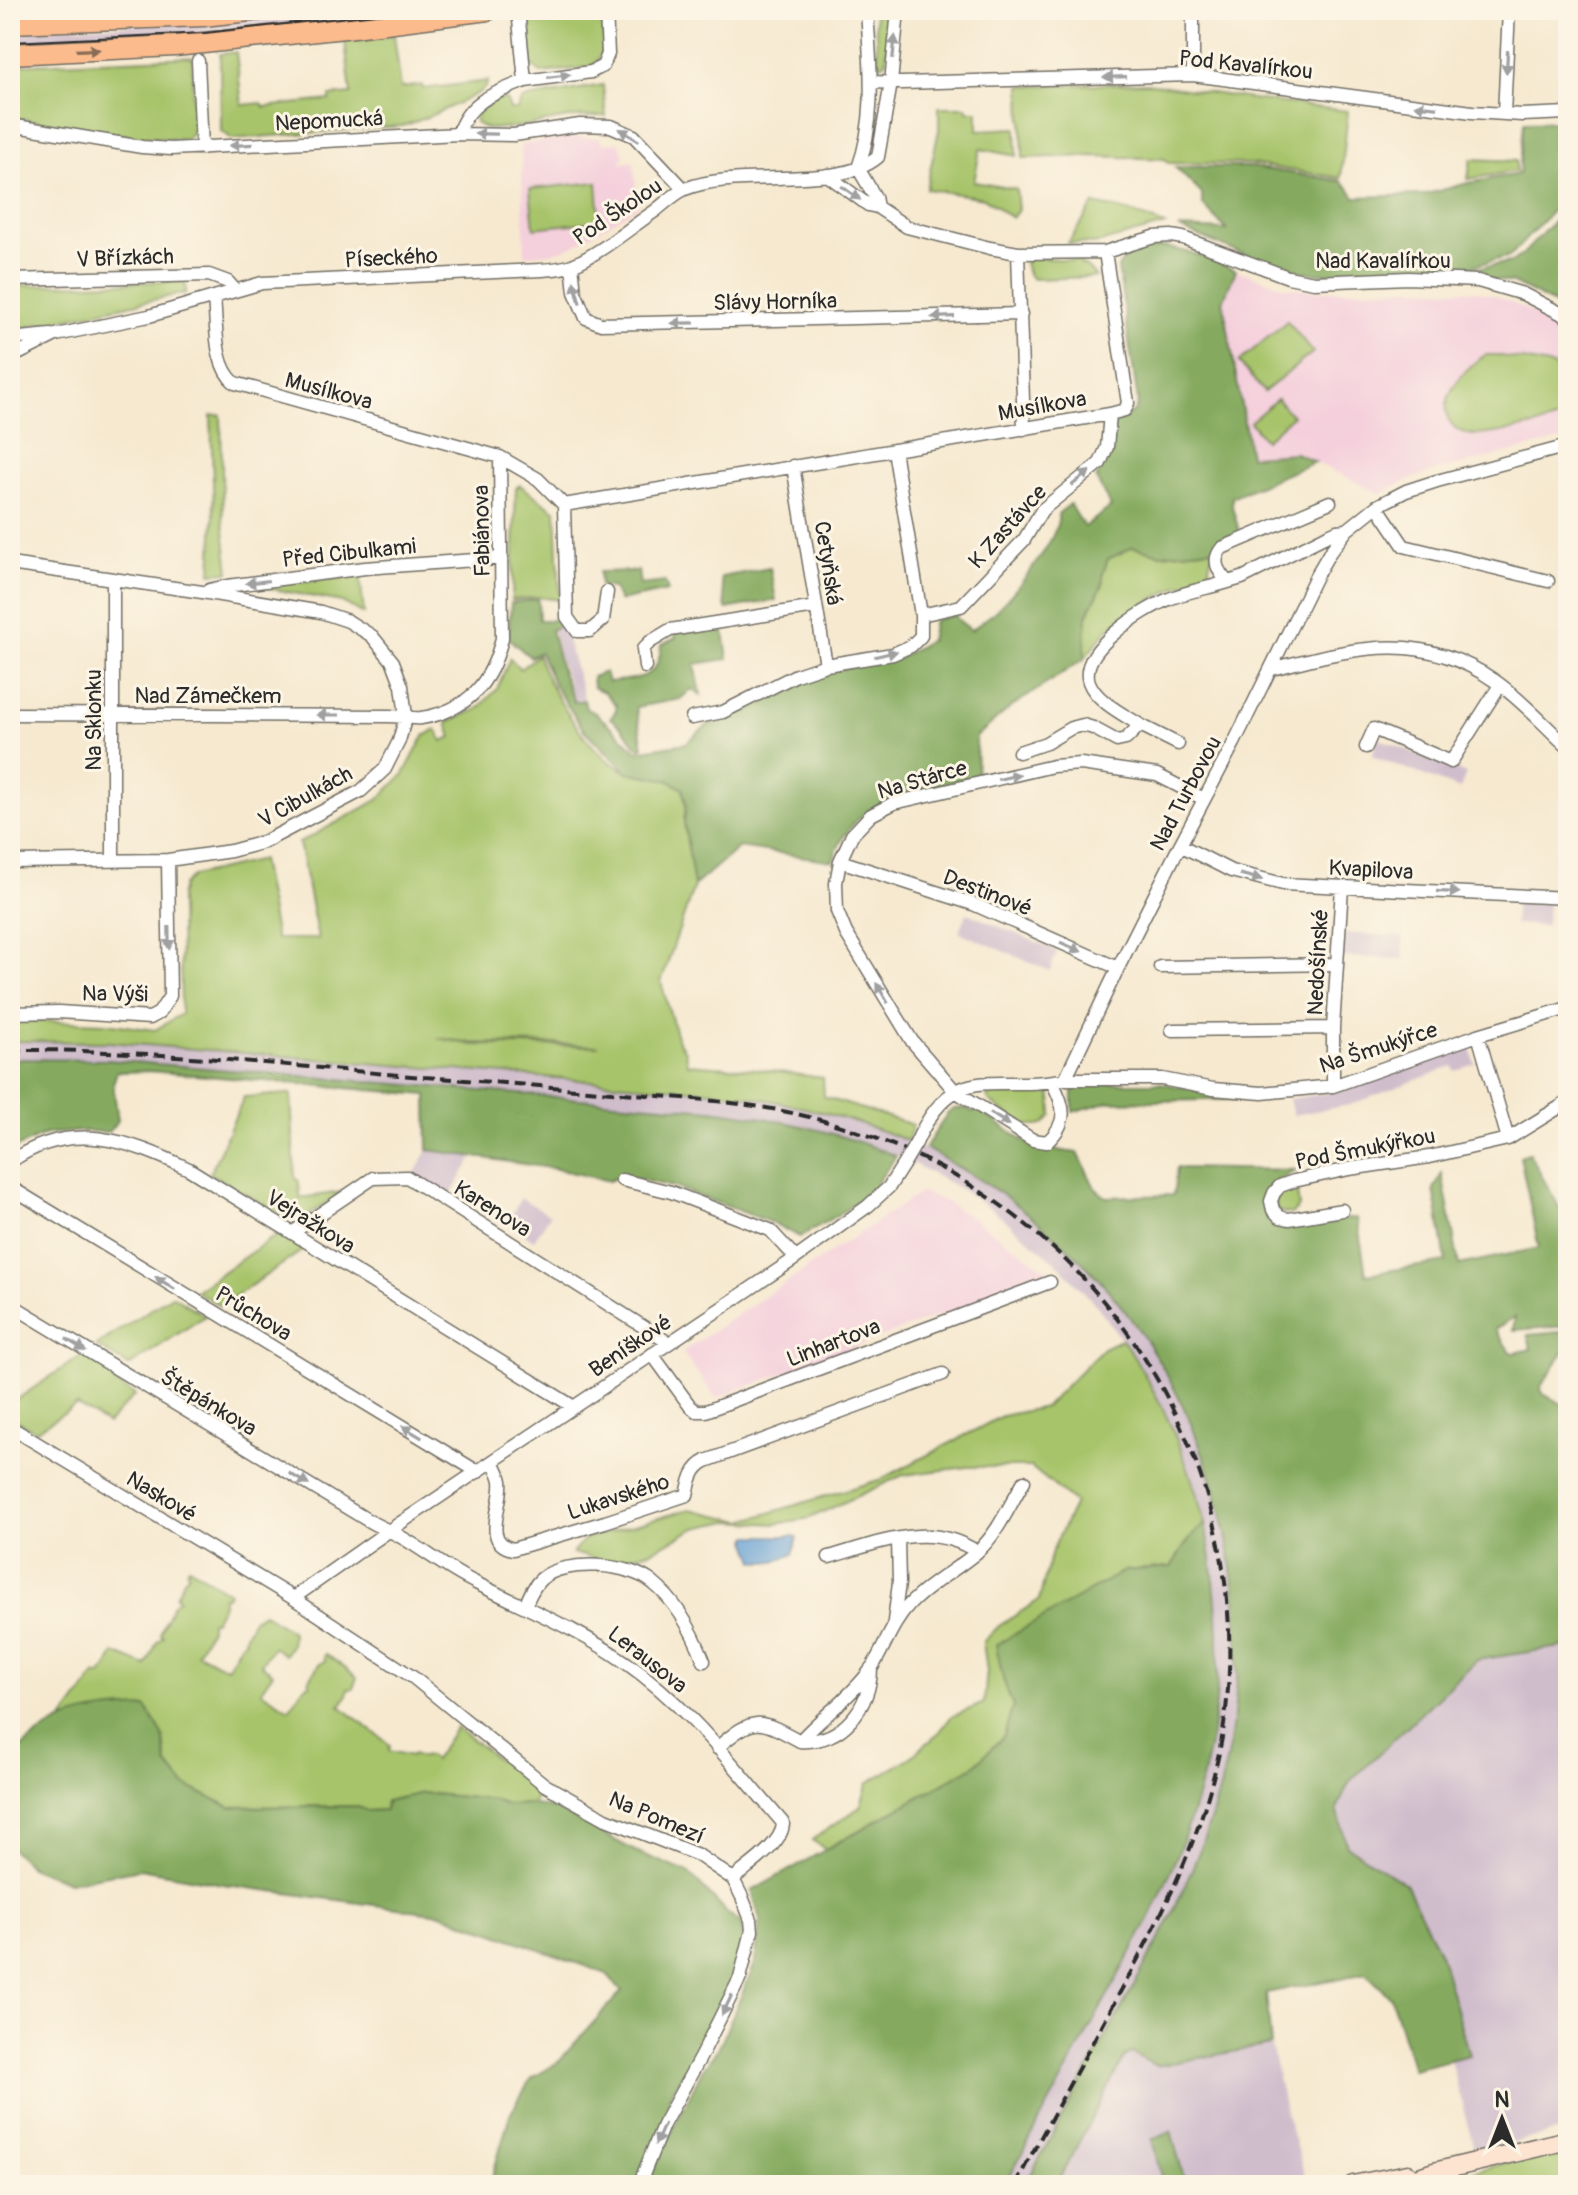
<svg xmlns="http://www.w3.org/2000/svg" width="1578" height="2195" font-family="Pangolin,sans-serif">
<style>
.built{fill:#f4cfdc}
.industrial{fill:#d0bdcc}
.green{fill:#a7c46a;stroke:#69784a;stroke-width:2;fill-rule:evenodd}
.forest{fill:#85aa5e;stroke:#586a44;stroke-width:2}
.water{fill:#639fd4;stroke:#476580;stroke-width:2}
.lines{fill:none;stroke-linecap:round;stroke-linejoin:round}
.street-casing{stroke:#726e65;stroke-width:15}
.secondary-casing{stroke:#726e65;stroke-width:21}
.primary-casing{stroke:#726e65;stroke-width:23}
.street{stroke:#fff;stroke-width:12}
.secondary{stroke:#fde4d1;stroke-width:18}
.primary{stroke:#fbbb8c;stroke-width:20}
.tram{stroke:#2b2b2b;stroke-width:2}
.rail{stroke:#2b2b2b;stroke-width:4;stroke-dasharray:12 6;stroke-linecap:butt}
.street-bridge-casing{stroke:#726e65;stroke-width:15;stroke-linecap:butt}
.street-bridge{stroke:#fff;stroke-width:12}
.oneway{fill:#a0a0a0}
.oneway2{fill:#896c57}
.labels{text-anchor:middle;stroke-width:6;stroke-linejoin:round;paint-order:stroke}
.street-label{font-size:22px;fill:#2b2b2b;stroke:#fcf5e5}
</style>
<rect width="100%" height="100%" fill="#fcf5e5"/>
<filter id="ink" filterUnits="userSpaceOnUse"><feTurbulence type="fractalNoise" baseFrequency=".0125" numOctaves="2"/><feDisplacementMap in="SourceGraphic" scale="16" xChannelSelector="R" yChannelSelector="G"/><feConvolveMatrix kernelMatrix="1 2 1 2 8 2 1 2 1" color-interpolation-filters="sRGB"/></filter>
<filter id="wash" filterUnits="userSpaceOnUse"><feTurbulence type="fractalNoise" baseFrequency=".006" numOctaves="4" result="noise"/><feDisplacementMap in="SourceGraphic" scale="32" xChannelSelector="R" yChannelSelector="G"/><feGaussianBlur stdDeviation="1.8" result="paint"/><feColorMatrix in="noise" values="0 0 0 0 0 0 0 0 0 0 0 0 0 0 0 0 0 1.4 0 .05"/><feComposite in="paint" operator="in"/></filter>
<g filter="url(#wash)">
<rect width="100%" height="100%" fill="#f6e9d0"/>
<!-- built -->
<path class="built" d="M571,136L599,138L603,144L619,142L624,156L620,163L633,161L638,206L573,246L550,253L525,255L521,145Z
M1236,270L1282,286L1319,291L1414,288L1474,291L1494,295L1549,320L1568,330V438L1431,472L1401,483L1381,494L1296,453L1251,457L1223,301Z
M921,1192L944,1201L971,1217L1049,1271L987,1298L716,1398L682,1352Z"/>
<!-- industrial -->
<path class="industrial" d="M345,10H441L204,36L10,48V29L199,23Z
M563,625L584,698L575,701L559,657L553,629Z
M1378,738L1466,774L1460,789L1372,756Z
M1516,900L1548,902L1546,926L1514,924Z
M967,913L1057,951L1050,971L959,932Z
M1345,933L1403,937L1404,959L1342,957Z
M10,1041L109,1042L578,1080L713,1091L761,1098L804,1106L880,1129L936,1155L973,1176L1004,1196L1068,1248L1112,1295L1146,1342L1170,1383L1200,1446L1212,1479L1223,1520L1235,1591L1238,1664L1235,1699L1224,1773L1203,1843L1188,1881L1167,1925L1025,2185H1005L1150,1917L1171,1874L1185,1837L1217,1698L1219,1664L1216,1593L1205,1524L1195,1485L1183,1453L1154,1392L1131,1352L1098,1307L1056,1262L994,1211L964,1191L901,1157L874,1146L800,1124L758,1116L711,1110L576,1098L108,1060L10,1059Z
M1470,1044L1475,1064L1455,1071L1453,1066L1350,1105L1293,1115L1289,1099L1322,1094L1369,1081Z
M428,1150L473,1157L450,1196L414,1174Z
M521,1198L550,1215L534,1240L507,1223Z
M1568,1646V2129L1475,2152L1450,2060L1469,2055L1406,1884L1347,1846L1337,1809L1350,1781L1477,1660Z
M1271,2045L1285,2110L1307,2182L1296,2185H1186L1171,2131L1153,2139L1163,2185H1056L1124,2058L1132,2053L1156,2066Z"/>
<!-- green -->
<path class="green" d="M874,10H890L886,62L881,65L878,59Z
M601,14C602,33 609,55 591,67L541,73L528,62L525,23Z
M394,35L401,88L422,85L423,89L488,81C487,83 487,85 486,87C479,96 415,123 402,126L232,139L221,131L220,54L236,52L242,105L262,103L264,107L330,100V96L351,94L345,41Z
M192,57L193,132L186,140L133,136L10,117V65Z
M1147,83L1251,99L1348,111L1341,178L1251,164L1168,163L1165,159L1094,156L1023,158L1021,86Z
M603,85L606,116L574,117L518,127L487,129L475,123C474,109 492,98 505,99L508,104L510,110H517L521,101L528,98Z
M939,107H967V111H978V130L1016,128L1017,156L980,149L974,182L1016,189L1018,210L1012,218L984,198L926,189L939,130Z
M1471,159L1516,161V171L1468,179Z
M597,182L600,221L534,228L530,189Z
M1094,204L1127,211L1165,225L1095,244L1068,243Z
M1031,257L1080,261V264L1087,267L1096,277L1033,279L1028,274L1025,263L1027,259Z
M185,281L186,293L11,330L10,286Z
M1287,321L1313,352L1264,392L1239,362Z
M1486,355H1497L1553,366L1568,378V410C1564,416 1565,415 1559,418C1546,425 1480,438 1468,434C1422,419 1460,369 1486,355Z
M1277,399L1292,416L1265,440L1250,422Z
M221,415L223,520L229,572L211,573L214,516L211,416Z
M520,485L556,511L560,600L538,597L512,600L516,488Z
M1133,547L1161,554L1213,549L1209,567L1215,580L1180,585L1149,601L1108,629L1084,659L1087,615L1103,584V573L1107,559Z
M360,576L364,614L342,602L255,586Z
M538,655C549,690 590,755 623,770C637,776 652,775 666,780C672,781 678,785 683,789L686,805L684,822L694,886L661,982L678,1041L685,1051L687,1064L756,1069L823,1078L824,1097L913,1125L908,1141C845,1115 781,1100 713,1091L109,1042L10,1041V1020L106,1023L155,1030L181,1014L180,897L183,885L193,876L261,860L276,939H318L299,843L378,800L404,774L424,736L436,730L443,741L452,737L447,723L478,709L497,689L510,658L520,669ZM438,1038L471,1043L560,1044L599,1046L473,1045Z
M1029,1090L1051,1093L1052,1115C1048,1120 1043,1127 1036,1126C1019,1126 1002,1110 989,1101L987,1097L998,1091Z
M291,1094L295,1177L299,1182L300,1198L342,1192L303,1219L286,1218L210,1173L244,1097Z
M1296,1184L1299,1207L1292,1214L1281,1212L1276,1207L1277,1193Z
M278,1234L303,1250L221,1306L195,1291Z
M172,1295L205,1316L129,1366L96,1346Z
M1122,1339C1161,1396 1188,1457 1205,1524L1190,1538L1171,1567L1124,1571L1003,1679L1013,1706L1004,1736L974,1766L825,1849L812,1840L860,1807L868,1783L911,1757L938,1734L951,1717L984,1703L987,1671L983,1642L999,1626L1039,1600L1052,1551L1075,1503L1031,1467H967L903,1475L810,1518L776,1524L729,1521L696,1528L651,1551L609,1563L573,1553L584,1539L690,1509L743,1521L882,1479L1002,1416L1045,1407L1103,1348Z
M84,1354L119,1376L114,1382L135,1395L107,1424L77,1405L35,1431L10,1416V1404Z
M189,1567L229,1593L227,1597H223V1604L214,1621H210V1629L197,1653L227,1668L240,1644L245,1640L244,1637L252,1620L263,1613L292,1632L291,1645L285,1655L273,1647L261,1664L273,1673L261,1691L289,1709L304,1687L310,1684L309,1680L319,1664L325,1661L324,1657L326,1654L357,1677L353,1689H348L347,1696L340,1706L390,1745L389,1751L411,1756L413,1754L420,1757L429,1756L434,1760L456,1727L533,1787L536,1794L534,1803C522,1809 506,1806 494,1800L422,1793L386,1801L385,1810L366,1811L358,1806L230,1807L184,1785L167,1764L163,1735L62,1721L96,1674L100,1676L109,1664L114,1653L146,1666L157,1642L163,1637L160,1634L173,1604L179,1599L176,1596L184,1579L189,1574L187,1571Z
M1568,2146V2185H1445L1475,2171Z"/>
<!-- forest -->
<path class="forest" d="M1568,121V194L1510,256L1457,270L1453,273C1409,261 1357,278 1312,273C1265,267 1222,245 1179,228L1227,230L1202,204V194L1175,167H1251L1341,181L1349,188L1355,197L1423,195L1468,183L1519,174L1524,122Z
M1568,206V311L1513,283L1461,274L1463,271L1511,262L1522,255Z
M1166,247L1192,253L1236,270L1223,301L1250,456L1296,453L1315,462L1232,497V506L1239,531L1236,536L1222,540L1213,549L1161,554L1133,547L1108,559L1103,573V584L1087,615L1084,659L1011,707L976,737L977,776C920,791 853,793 833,861L739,847L694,886L684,822L686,805L683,789L668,780L627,772L584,730L554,685L540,652L530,657L508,638L511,603L538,599L539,620H557L561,625L551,630L561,670L574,702L584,700L586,709L596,713L637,751L686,743L709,724L754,707L828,671L897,659L930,640L934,620L956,615L957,619L971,630C978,625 985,620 992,614C1010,599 1062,537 1058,514L1070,504L1084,527L1111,507L1096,479L1105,460L1114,423L1135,411L1138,401L1118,268C1126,250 1149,249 1166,247Z
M770,568L776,600L726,609L721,577Z
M638,571L640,585L665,582L668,591L619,601L613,588L600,586L599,572Z
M723,625L728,659L695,664L701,695L692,689L680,699L636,707L643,747H638L622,728L610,718L614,714L617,706L604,692L593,687L592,677L605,672L608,682C636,679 660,680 661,645L676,638L674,633Z
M10,1059L108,1060L711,1110C775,1118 837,1131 896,1156L874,1187L847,1209L800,1237L773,1223L677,1188L622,1175L609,1181L557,1169L428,1150L427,1095L149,1071L125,1072L117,1071L113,1084L118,1121L108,1132L84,1131L46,1134L10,1151Z
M1073,1083H1160L1211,1093L1256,1099L1107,1102L1073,1112Z
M964,1108L974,1112L978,1110L1033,1147L1078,1153L1095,1188L1106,1197L1173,1195L1177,1168L1295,1170L1276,1183L1269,1193L1282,1222L1357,1218L1366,1274L1446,1262L1434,1189L1442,1174L1459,1265L1539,1248L1520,1156L1529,1153L1568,1223V1326L1513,1330L1515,1317L1495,1329L1510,1352L1514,1353L1531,1349L1528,1335L1561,1332L1568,1334V1345L1540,1388L1543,1394L1568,1407L1565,1454L1568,1525V1646L1477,1660L1350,1781L1337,1809L1347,1846L1406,1884L1440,1953L1469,2055L1413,2069L1391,1998L1366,1973L1266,1993L1271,2045L1156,2066L1132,2053L1124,2058L1056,2185H1025L1167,1925C1190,1876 1212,1825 1224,1772C1267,1587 1208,1379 1069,1249C1048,1230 1026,1211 1003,1195C978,1177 951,1164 925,1148L948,1113L954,1109Z
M1205,1524C1234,1672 1216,1781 1150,1917L1005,2185H646L702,2070L719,2047L755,1964L760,1919L752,1891L974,1766L1004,1736L1013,1706L1003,1679L996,1645L1124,1571L1171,1567L1190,1538Z
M146,1707L163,1735L167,1764L184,1785L230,1807L358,1806L367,1811L385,1810L386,1801L422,1793L495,1800L505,1805L531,1804L555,1809L637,1852L689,1873L726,1912L741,1923L745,1948L722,2008L669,2097L671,2107L635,2185H490L510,2114L531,2079L557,2063L622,1991L607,1974L441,1914L234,1886L140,1869L69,1882L32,1868L10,1847V1758C25,1744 44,1729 63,1720C88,1710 119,1708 146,1707Z
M1171,2131L1186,2185H1163L1152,2139Z"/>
<!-- water -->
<path class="water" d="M751,1536H794L797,1538L793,1554C780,1560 769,1564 755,1561L748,1543V1537Z"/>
</g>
<g filter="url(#ink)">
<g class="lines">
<defs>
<path id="street" d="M518,10L525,81L591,72L603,66L608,54L606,10
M1193,10V75
M198,61L202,148
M871,82L902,83L1193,75L1472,112L1522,115L1568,113
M1504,114L1509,10
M10,125L142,147L171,149L458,134L514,135L580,125L611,126L634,136L684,189
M458,134C468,101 495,93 525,81
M858,168L875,197L877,207L907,227L990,248L1018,253L1105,252L1154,237L1171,236L1183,238L1288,277L1314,282L1408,278L1478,281L1523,294L1568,317
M858,168C877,117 870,63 867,10
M827,175L868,205L877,207
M1018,253L1024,429
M572,265L575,292L586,318L601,324L1021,314
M10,280L209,275L228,282L235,290
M214,298C217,324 213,365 235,383L500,457L538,479L564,505L567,617L577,631H590L603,620L607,592
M10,339L51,335
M10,358L56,335L149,316L262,283L517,271C535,270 555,271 572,265C598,255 631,227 655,211C664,204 674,194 685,189C737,167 837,192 878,157L891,83L898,10
M793,466L826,665
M1330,502L1222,548C1211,561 1218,572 1228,582L1242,578L1324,537L1337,531L1347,530
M564,505L1110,414L1125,410L1128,403L1105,252
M1377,506L1404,546L1548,581
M10,564L202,592L321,612L348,621L372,636L393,662L402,686L406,716L399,741L385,769L361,791L264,842L231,851L168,860L10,862
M113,579V860
M209,590L227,586L365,568L502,558
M921,615L961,606L1024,540L1042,510L1100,463L1107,447L1110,414
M645,667L643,649L650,642L670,630L816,607
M1271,669C1353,649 1419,628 1495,681C1521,699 1545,726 1568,747
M10,714L389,716C399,716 411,719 421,718C468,711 492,682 502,638L500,457
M692,718L723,712L796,675L826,665L893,654L911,646L921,636V615L894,450
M1140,725C1123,714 1096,701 1089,682C1078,650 1144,609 1169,599C1187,591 1209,588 1228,582
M1366,747L1374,729L1451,762L1500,685
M1019,752L1046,743L1071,728L1083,725L1093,728L1117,741L1126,739L1140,725L1178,744
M1180,845L1231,871L1283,884L1568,898
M840,861L973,904L1118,968
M1160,967L1337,964
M10,1013L59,1012L150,1018L159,1013L170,996L168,860
M1172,1030L1333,1028
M1478,1035L1508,1139
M1065,1079L1118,968L1180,845L1234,743L1316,576L1330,552L1347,530L1377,506L1406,491L1437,481L1568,446
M1052,1082C1065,1106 1069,1122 1047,1142L1033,1140L955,1091L912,1041L846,933L837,911L836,883L840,861L852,835L871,815L894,803L1053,766L1081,764L1157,775L1204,799
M1333,1086V1028L1342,887
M916,1143C955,1056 995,1094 1065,1079H1162L1213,1089L1262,1093L1333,1086L1478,1035L1568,1008
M10,1162C71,1119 128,1140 189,1169L574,1407
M622,1180L671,1192L770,1230L796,1258
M10,1187L478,1472
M1342,1210L1289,1219L1280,1217L1273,1210L1271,1201L1274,1193L1280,1186L1294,1181L1349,1169L1429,1157L1508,1139L1568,1102
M292,1233L373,1178L407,1177L669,1343
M10,1304L369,1521C379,1527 391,1531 401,1537C426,1551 448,1570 474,1582C525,1608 578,1629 625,1662C687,1705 734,1767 783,1823C783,1844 748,1866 733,1879
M652,1354L690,1406L696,1411H706L1050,1282
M10,1427L293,1598L414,1678L545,1785L606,1819L698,1855L733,1879L742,1897L751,1920L752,1931L740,1978L701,2056L663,2125L639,2185
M494,1463C496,1468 500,1474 501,1481C504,1503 480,1543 513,1549L605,1522L687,1495C690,1481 692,1468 706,1461L943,1374
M829,1557C879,1543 929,1520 977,1552
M293,1598L387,1532L796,1258L868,1206L889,1187L903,1165
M525,1606C529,1597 533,1586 541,1579C565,1558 630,1563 653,1583C678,1603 693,1632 704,1661
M894,1621L899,1583L898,1539
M800,1741C842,1744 871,1706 871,1668
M717,1748C754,1716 758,1718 800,1741C821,1717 850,1698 869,1672C884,1650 891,1624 910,1604C930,1583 955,1571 977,1552C998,1534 1010,1504 1024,1481"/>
<path id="secondary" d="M1353,2185L1408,2174
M1395,2185L1434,2172L1568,2140"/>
<path id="primary" d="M10,23L203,16L260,10
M10,54L175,46L354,27L488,10"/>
</defs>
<!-- street casing -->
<use href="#street" class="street-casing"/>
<!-- secondary casing -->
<use href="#secondary" class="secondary-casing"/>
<!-- primary casing -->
<use href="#primary" class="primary-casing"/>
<!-- street -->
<use href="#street" class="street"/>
<!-- secondary -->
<use href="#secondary" class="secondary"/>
<!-- primary -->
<use href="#primary" class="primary"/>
<!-- tram -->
<path class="tram" d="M256,10L294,17
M10,42L205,33L412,10"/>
<!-- rail -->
<path class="rail" d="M10,1050C148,1049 286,1066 424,1077C495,1082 565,1088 636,1094C693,1099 749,1102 805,1116C974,1157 1113,1271 1183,1431C1230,1536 1243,1663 1214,1774C1193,1858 1153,1932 1112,2007C1079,2067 1047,2126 1015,2185"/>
<defs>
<path id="street-bridge" d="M903,1165L916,1143"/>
</defs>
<!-- street-bridge casing -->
<use href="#street-bridge" class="street-bridge-casing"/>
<!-- street-bridge -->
<use href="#street-bridge" class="street-bridge"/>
</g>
<!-- one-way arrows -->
<defs><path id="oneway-solid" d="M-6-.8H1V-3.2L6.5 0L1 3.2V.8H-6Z" transform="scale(2)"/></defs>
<g class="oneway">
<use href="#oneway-solid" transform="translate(894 47) rotate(-84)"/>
<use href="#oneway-solid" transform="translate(1507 62) rotate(93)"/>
<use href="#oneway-solid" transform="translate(559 76) rotate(-7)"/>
<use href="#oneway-solid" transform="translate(1115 77) rotate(178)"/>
<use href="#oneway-solid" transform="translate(1426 106) rotate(-173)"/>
<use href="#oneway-solid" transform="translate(486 134) rotate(-179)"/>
<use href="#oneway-solid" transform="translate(629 135) rotate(-148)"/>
<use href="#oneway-solid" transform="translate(241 145) rotate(177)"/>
<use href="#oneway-solid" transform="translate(851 193) rotate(36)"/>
<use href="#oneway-solid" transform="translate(577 292) rotate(-105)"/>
<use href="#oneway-solid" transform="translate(943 317) rotate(178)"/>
<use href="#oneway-solid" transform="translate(683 323) rotate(179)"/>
<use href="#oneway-solid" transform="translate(1081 478) rotate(-39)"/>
<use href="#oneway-solid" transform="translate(257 582) rotate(173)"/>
<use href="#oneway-solid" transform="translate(886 654) rotate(-13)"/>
<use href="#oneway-solid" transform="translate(328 715) rotate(-180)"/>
<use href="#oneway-solid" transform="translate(1009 777) rotate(-13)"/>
<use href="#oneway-solid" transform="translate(1251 877) rotate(15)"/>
<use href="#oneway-solid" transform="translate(1448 892) rotate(3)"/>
<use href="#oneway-solid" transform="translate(169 938) rotate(89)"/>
<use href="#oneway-solid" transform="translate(1071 947) rotate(24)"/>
<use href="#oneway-solid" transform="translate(882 993) rotate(-121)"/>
<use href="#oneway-solid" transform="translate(1000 1119) rotate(32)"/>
<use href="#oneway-solid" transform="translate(165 1283) rotate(-148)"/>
<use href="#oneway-solid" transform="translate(76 1345) rotate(32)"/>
<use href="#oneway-solid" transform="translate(412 1432) rotate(-149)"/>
<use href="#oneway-solid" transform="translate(299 1479) rotate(31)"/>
<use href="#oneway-solid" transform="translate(727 2005) rotate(116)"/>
<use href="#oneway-solid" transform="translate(660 2134) rotate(114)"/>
</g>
<use class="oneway2" href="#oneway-solid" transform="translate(88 50) rotate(-2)"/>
</g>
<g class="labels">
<!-- street labels -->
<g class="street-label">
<text transform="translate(1246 64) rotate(6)" y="8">Pod Kavalírkou</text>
<text transform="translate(329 120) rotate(-3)" y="8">Nepomucká</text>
<text transform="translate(617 211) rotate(-34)" y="8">Pod Školou</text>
<text transform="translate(125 257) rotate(-2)" y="8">V Břízkách</text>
<text transform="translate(391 257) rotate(-3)" y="8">Píseckého</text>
<text x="1383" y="268">Nad Kavalírkou</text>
<text transform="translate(775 301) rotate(-1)" y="8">Slávy Horníka</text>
<text transform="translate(329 390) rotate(15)" y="8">Musílkova</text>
<text transform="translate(1042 405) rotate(-10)" y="8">Musílkova</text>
<text transform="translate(1007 526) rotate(-48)" y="8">K Zastávce</text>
<text transform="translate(481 531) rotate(-91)" y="8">Fabiánova</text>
<text transform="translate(349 552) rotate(-6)" y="8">Před Cibulkami</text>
<text transform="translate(829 563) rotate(81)" y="8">Cetyňská</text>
<text x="208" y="703">Nad Zámečkem</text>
<text transform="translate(93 720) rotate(-90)" y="8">Na Sklonku</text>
<text transform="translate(922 779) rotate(-16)" y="8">Na Stárce</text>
<text transform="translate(1185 793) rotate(-62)" y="8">Nad Turbovou</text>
<text transform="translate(305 796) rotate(-29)" y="8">V Cibulkách</text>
<text transform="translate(1371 869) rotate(3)" y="8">Kvapilova</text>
<text transform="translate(988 892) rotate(21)" y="8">Destinové</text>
<text transform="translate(1317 962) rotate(-87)" y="8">Nedošínské</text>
<text transform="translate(115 993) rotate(1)" y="8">Na Výši</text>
<text transform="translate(1378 1047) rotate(-18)" y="8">Na Šmukýřce</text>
<text transform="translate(1365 1148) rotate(-11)" y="8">Pod Šmukýřkou</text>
<text transform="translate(493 1208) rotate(32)" y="8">Karenova</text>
<text transform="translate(311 1221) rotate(32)" y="8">Vejražkova</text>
<text transform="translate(254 1313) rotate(31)" y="8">Průchova</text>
<text transform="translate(833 1342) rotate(-21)" y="8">Linhartova</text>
<text transform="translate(630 1345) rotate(-34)" y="8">Beníškové</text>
<text transform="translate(209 1402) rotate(31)" y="8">Štěpánkova</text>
<text transform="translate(162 1496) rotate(31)" y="8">Naskové</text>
<text transform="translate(618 1496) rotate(-18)" y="8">Lukavského</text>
<text transform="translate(648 1659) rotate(38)" y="8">Lerausova</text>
<text transform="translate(657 1817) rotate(23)" y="8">Na Pomezí</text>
</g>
</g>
<!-- margin -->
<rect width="1578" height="2195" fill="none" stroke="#fcf5e5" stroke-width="40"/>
<!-- north arrow -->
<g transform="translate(1502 2119)" stroke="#fcf5e5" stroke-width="6" paint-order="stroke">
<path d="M0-6L14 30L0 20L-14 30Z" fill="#2b2b2b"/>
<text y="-12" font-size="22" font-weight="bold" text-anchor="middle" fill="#2b2b2b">N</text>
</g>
</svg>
